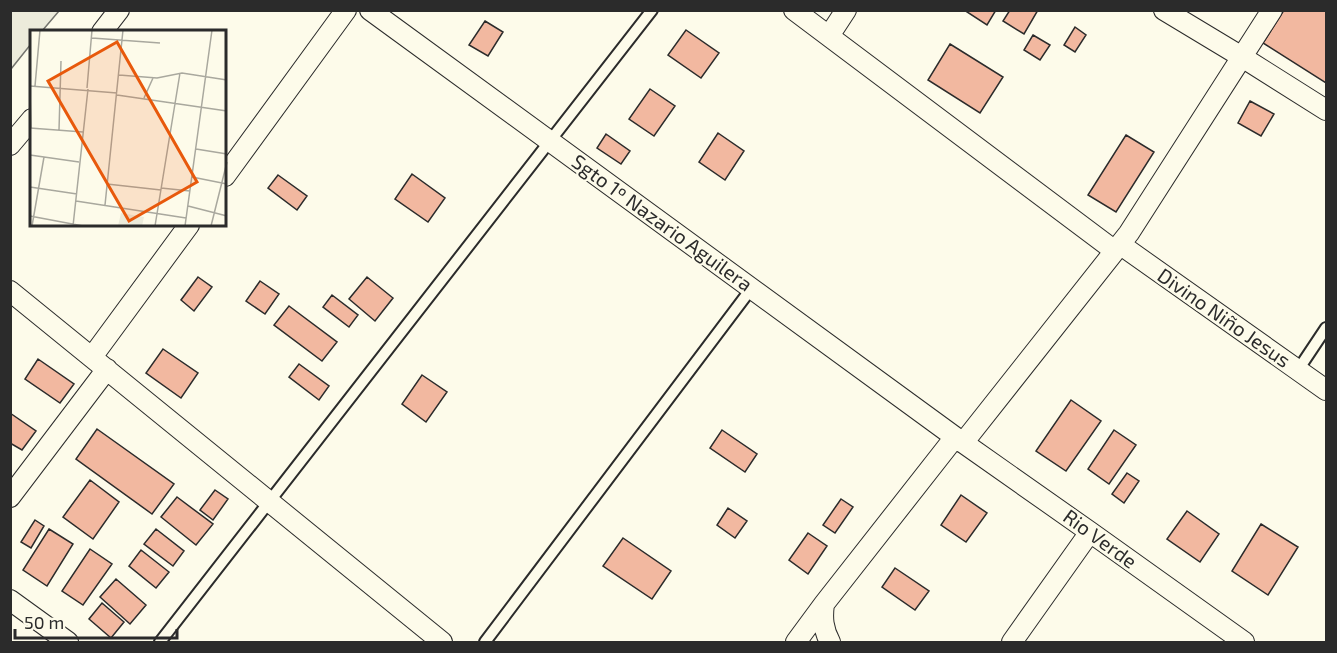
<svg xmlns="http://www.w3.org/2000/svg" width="1337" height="653" font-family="'Exo 2',sans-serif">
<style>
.green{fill:#ecebdb;stroke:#74746e;stroke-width:1.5}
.building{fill:#f2b8a0;stroke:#2b2b2b;stroke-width:1.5}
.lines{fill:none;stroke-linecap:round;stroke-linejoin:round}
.lane-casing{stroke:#2b2b2b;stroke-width:14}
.street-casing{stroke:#2b2b2b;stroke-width:22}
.lane{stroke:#fdfbea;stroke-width:10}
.street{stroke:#fdfbea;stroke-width:20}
.labels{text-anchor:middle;stroke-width:4.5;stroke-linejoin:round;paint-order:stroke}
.street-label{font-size:20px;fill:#2b2b2b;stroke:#fdfbea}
.inset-road{fill:none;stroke:#a9a89e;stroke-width:1.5}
.view{fill:#e8590c;fill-opacity:0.15;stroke:#e8590c;stroke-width:3}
.inset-edge{fill:none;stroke:#2b2b2b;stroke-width:3}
</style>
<rect width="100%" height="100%" fill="#fdfbea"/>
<!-- green -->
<path class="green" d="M11,10L59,11L42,31L32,32L31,44L11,69Z"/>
<!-- building -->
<path class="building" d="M964,10H996L987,25Z
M1010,10H1038L1024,34L1003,21Z
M1284,10H1326V83L1263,43Z
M485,21L503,32L488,56L469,45Z
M1075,27L1086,35L1075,52L1064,45Z
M686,30L719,53L701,78L668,55Z
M1033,35L1050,45L1040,60L1024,50Z
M950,44L1003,77L980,113L928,80Z
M650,89L675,106L654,136L629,119Z
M1250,101L1274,114L1261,136L1238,123Z
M718,133L744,151L725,180L699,162Z
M606,134L630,151L621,164L597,148Z
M1126,135L1154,152L1116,212L1088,195Z
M412,174L445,198L428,222L395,199Z
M278,175L307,196L297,210L268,188Z
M198,277L212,287L194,311L181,300Z
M367,277L393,298L375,321L349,299Z
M260,281L279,294L265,314L246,301Z
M332,295L358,315L349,327L323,307Z
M289,306L337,342L322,361L274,325Z
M163,349L198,373L181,398L146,373Z
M38,359L74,384L60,403L25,379Z
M299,364L329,386L319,400L289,377Z
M422,375L447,392L426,422L402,404Z
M1071,400L1101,421L1066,471L1036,451Z
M10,413L36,431L22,450L10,443Z
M97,429L174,484L152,514L76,459Z
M722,430L757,454L745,472L710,448Z
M1114,430L1136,445L1109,484L1088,469Z
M1127,473L1139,481L1124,503L1112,494Z
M90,480L119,502L93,539L63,517Z
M215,490L228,499L213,520L200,510Z
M961,495L987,513L966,542L941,525Z
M177,497L213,524L196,545L161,517Z
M841,499L853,507L835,533L823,525Z
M728,508L747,521L735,538L717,525Z
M1187,511L1219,534L1200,562L1167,539Z
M35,520L44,526L31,548L21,542Z
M1261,524L1298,547L1268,595L1232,571Z
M49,529L73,544L47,586L23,570Z
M156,529L184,551L173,566L144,544Z
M808,533L827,546L808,574L789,560Z
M623,538L671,571L652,599L603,566Z
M90,549L112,564L83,605L62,591Z
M141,550L169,572L156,588L129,566Z
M895,568L929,591L915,610L882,587Z
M116,579L146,605L130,624L100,597Z
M102,603L124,622L111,638L89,619Z"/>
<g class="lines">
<defs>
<path id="lane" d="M1298,370L1326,328
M160,642L652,10
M485,642L751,289"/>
<path id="street" d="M370,10L955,437L1090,532L1244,642
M794,10L1115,251
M1164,10L1242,57L1326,110
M102,32L119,10
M829,36L846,10
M10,145L32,119
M225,176L346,10
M1121,245L1326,390
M10,291L442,642
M92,357L189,225
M963,443L1129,233L1272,10
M10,497L107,369
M10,600L68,642
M824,604C822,618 823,629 830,642
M796,642L824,604L955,437
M1012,642L1090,532"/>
</defs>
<!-- lane casing -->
<use href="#lane" class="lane-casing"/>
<!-- street casing -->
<use href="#street" class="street-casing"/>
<!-- lane -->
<use href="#lane" class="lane"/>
<!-- street -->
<use href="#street" class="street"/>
</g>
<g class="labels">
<!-- street labels -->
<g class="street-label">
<text transform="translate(662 223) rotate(36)" y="7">Sgto 1º Nazario Aguilera</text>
<text transform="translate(1224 318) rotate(35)" y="7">Divino Niño Jesus</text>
<text transform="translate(1100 539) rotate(36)" y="7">Rio Verde</text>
</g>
</g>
<!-- overview -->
<g transform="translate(30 30)">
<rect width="196" height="196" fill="#fdfbea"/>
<path d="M91,183L114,187L112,196H88Z" fill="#ecebdb"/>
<path class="inset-road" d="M62,8L130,13M89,45L127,48L152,43L197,50M0,56L87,63M5,56L10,0M57,58L62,0M0,62L1,98M87,65L197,81M114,68L123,48M0,98L53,102M29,100L31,31M166,119L197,124M0,125L49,132M162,147L197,154M77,154L131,160M0,157L47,164M131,158L160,161M46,171L156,188M75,175L93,0M158,176L197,186M0,186L53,196M2,196L14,127M43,196L58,59M125,196L150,43M155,196L182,0M181,196L197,132"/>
<path class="view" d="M87,12L167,152L99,191L18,51Z"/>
<rect width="196" height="196" class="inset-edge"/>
</g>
<!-- border -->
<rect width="1337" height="653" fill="none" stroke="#2b2b2b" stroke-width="24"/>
<!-- scale -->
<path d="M15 629v9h162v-9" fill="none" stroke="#2b2b2b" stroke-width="3"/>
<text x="24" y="629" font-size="18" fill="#2b2b2b" stroke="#fdfbea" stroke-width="4.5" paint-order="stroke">50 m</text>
</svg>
